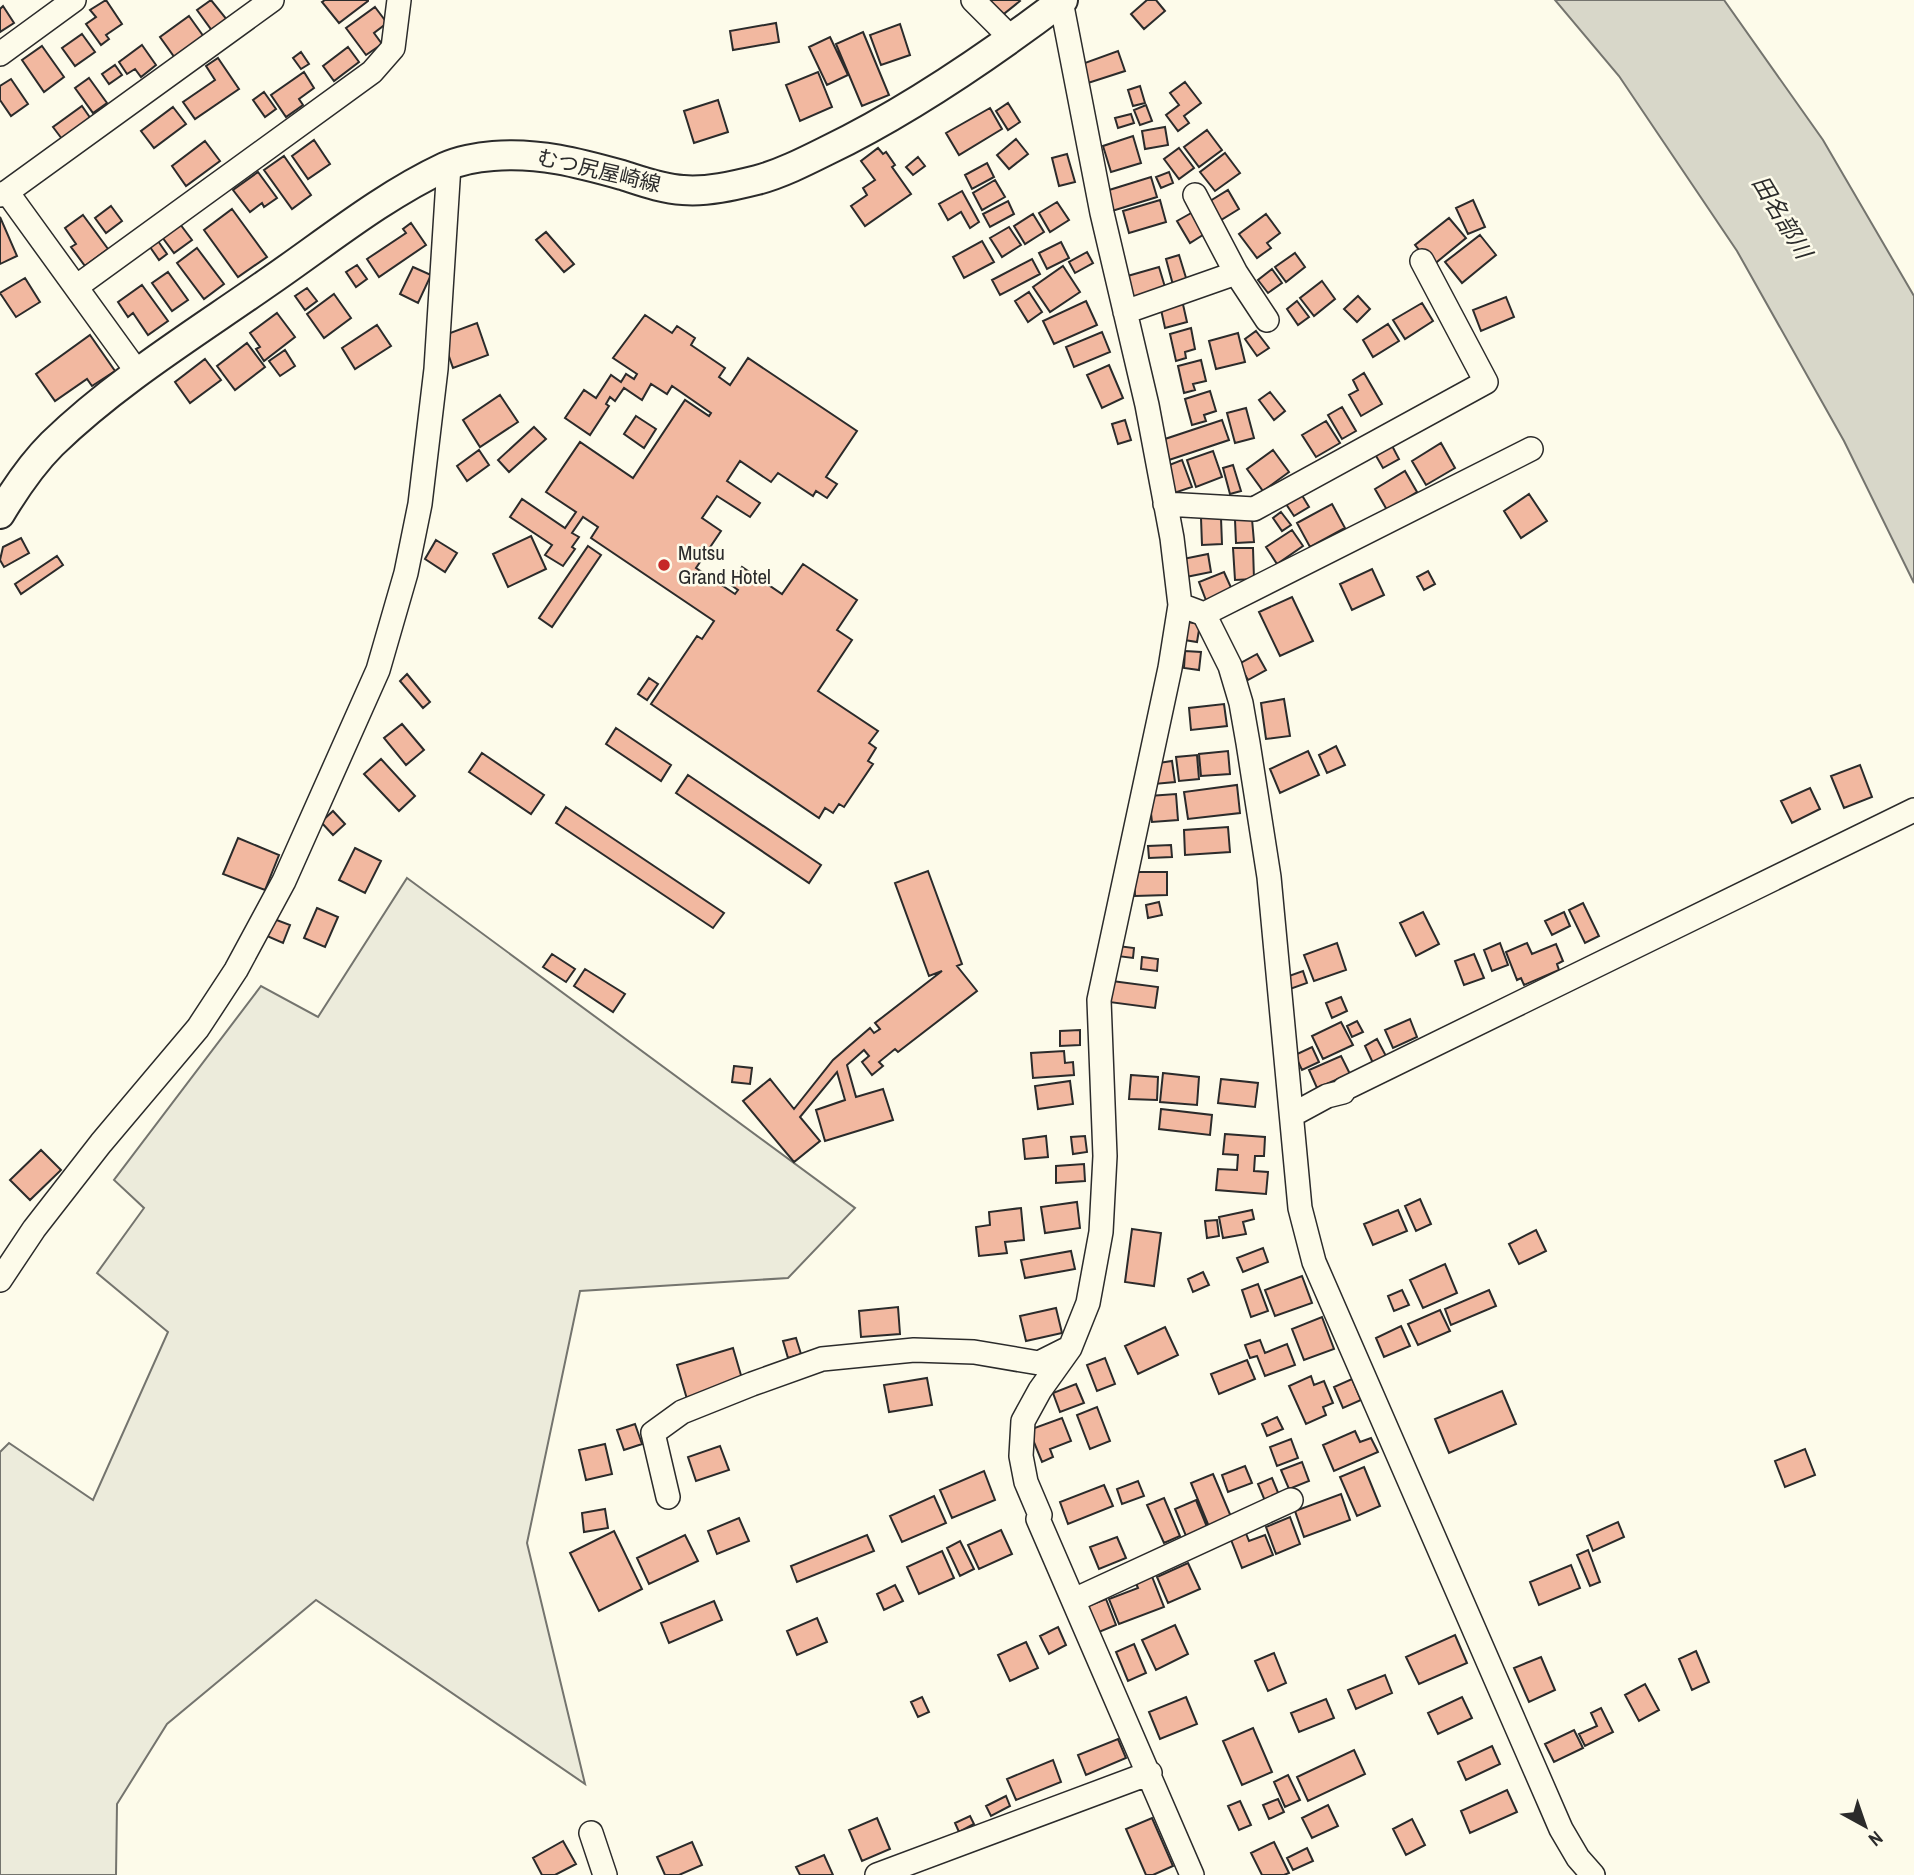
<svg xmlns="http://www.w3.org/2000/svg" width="1914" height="1875" font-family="'Archivo Narrow','Noto Sans JP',sans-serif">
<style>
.green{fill:#ecebdb;stroke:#74746e;stroke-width:2}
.water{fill:#d8d7c9;stroke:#74746e;stroke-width:2}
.building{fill:#f2b8a0;stroke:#2b2b2b;stroke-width:2}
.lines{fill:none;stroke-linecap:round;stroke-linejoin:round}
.minor-casing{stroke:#2b2b2b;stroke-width:26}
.major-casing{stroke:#2b2b2b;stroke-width:32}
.minor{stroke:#fdfbea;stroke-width:23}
.major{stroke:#fdfbea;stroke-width:28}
.poi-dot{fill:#c62828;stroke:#fdfbea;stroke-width:2.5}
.labels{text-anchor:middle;stroke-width:5;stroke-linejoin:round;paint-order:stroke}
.street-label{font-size:21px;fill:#2b2b2b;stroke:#fdfbea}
.poi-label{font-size:21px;fill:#2b2b2b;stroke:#fdfbea;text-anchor:start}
.water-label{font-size:23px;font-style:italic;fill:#2b2b2b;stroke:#fdfbea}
</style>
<rect width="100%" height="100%" fill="#fdfbea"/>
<!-- green -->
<path class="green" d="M407,878L855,1208L788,1278L580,1291L527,1543L585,1784L316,1600L167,1724L117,1804L116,1875H0V1452L9,1443L93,1500L168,1332L97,1273L144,1208L114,1180L261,986L318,1017Z"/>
<!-- water -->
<path class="water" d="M1555,0H1724L1823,140L1914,296V583L1844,441L1737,251L1619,76Z"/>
<!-- building -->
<path class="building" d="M106,0L122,24L106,35L109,39L101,45L86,24L96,17L90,10Z
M211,0L228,21L213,32L197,10Z
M325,0H368V1L339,23L322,2Z
M987,0H1019L1020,1L1000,17Z
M1147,0H1156L1165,11L1144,29L1131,14Z
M3,6L14,23L0,32V9Z
M375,7L387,23L374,33L382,44L366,55L346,28Z
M189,16L204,37L175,58L160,37Z
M776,23L779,42L733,50L730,31Z
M900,24L910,55L881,65L870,35Z
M863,32L889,95L862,106L836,44Z
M82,34L95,52L75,66L62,48Z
M830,37L848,75L827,85L809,47Z
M142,45L156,65L141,77L135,69L127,74L119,62Z
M42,46L64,77L44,92L22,60Z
M348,47L359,62L334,81L323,66Z
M1118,51L1125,71L1088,83L1082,64Z
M301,52L309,64L301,69L293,58Z
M218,58L239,89L195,119L183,102L215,80L206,66Z
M115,65L122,75L109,84L102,74Z
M304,72L314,88L299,99L303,105L286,117L271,95Z
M818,72L832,107L800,121L786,85Z
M89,78L107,103L93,113L75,88Z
M11,79L28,104L11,116L0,100V86Z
M1185,82L1201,103L1184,116L1189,123L1178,131L1166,115L1179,105L1170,93Z
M1140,86L1145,103L1133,106L1128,90Z
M264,92L276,109L265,117L253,100Z
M718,100L728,132L694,143L684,111Z
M1008,103L1020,122L1008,130L996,111Z
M1146,105L1152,121L1140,125L1134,110Z
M82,106L91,119L62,139L53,127Z
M173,107L186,124L154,148L141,131Z
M990,108L1002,129L959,155L946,133Z
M1131,114L1134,123L1118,128L1115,118Z
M1165,127L1168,145L1145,149L1142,131Z
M1207,130L1222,150L1199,167L1184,147Z
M1133,136L1141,163L1111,172L1103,146Z
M1016,139L1028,154L1009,169L997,155Z
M314,140L330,164L308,179L292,156Z
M205,141L220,161L186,186L172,166Z
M878,148L883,154L886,152L895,165L892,167L911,194L865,226L851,206L867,195L863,188L875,180L861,161Z
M1179,148L1194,168L1179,179L1164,159Z
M1225,153L1240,173L1215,191L1200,172Z
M1067,154L1075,182L1059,186L1052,158Z
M284,156L311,195L292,209L264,170Z
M918,157L925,166L913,175L906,167Z
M987,163L994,177L972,189L965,175Z
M258,172L277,198L264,207L262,203L250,212L233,190Z
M1169,172L1173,183L1161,188L1156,177Z
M1151,177L1157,197L1112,211L1106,191Z
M995,180L1005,197L982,210L973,193Z
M1228,190L1239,209L1221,220L1210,201Z
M962,191L979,222L970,228L961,212L948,220L939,204Z
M1160,200L1166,222L1129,233L1123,211Z
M1473,200L1485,227L1468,234L1456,208Z
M1008,201L1014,214L990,227L983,214Z
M1057,202L1069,220L1050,232L1039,213Z
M111,206L122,221L106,233L95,218Z
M232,209L267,257L238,277L204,230Z
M1193,212L1206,233L1190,243L1177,221Z
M1033,214L1044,232L1025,244L1014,226Z
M1266,214L1280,233L1267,243L1271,248L1257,258L1239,234Z
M83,215L108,249L85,266L71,247L76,244L65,228Z
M0,217L17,256L0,264Z
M1449,218L1466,238L1432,266L1415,245Z
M411,223L426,245L379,277L367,259L406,233L403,229Z
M180,224L192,240L174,253L162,237Z
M1009,227L1021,245L1002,257L990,238Z
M546,232L574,264L564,272L536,240Z
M1480,235L1496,255L1462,283L1445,262Z
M158,241L167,254L159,260L150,247Z
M982,241L994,262L964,278L953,257Z
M1061,242L1069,258L1047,269L1039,253Z
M197,248L224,284L204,299L177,263Z
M1087,252L1093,263L1075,273L1069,262Z
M1295,253L1305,267L1286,282L1275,267Z
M1179,255L1187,281L1173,285L1166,259Z
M1032,259L1040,274L1000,295L992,280Z
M357,265L367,279L356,287L346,272Z
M1063,266L1080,292L1050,312L1033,287Z
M413,267L431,275L418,303L400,294Z
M1159,267L1165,287L1130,298L1124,277Z
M1272,269L1282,283L1268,293L1258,280Z
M168,272L188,300L172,311L152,283Z
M25,278L40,302L16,317L0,293Z
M1322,281L1335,299L1314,316L1300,298Z
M142,285L168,321L148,335L133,313L128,317L118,302Z
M307,288L317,301L305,310L295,296Z
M1029,292L1042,312L1028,322L1015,301Z
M334,294L351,318L324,338L307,314Z
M1358,296L1370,309L1357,322L1344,309Z
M1506,297L1514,317L1481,331L1473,310Z
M1182,300L1187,322L1165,328L1160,305Z
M1086,301L1097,325L1054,344L1043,321Z
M1297,301L1309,317L1298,325L1287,309Z
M1422,303L1433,321L1405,339L1393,320Z
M277,313L295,337L264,361L256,349L260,347L250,333Z
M645,315L672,333L677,326L695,338L691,345L725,368L719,377L730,385L748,358L857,431L826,477L837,484L827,498L816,491L813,496L778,473L771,482L740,461L727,481L760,503L750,517L717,496L702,518L721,531L696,568L735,594L738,590L731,585L742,567L782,594L803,564L857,600L837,630L852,640L818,691L878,731L869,743L876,748L868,761L873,764L844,807L839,804L833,813L825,808L819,818L651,704L697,636L702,639L714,621L591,538L598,527L583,517L572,533L579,537L572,547L575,549L563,566L545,555L552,545L510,517L522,499L565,528L576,512L546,492L580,442L633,478L685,400L709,416L711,413L672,386L667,394L651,384L642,400L624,388L615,401L610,397L606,404L609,406L590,435L565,418L584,390L596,398L611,375L621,382L626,374L634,379L637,374L613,358Z
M477,323L488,355L453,368L442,336Z
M1388,324L1399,341L1373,357L1363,340Z
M377,325L391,346L355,369L342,348Z
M1191,328L1195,349L1185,352L1186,358L1176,361L1170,334Z
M1256,331L1269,348L1257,356L1245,339Z
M1102,332L1110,352L1074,367L1066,347Z
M1238,333L1245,362L1216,369L1209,341Z
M90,335L115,371L92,386L87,379L55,401L36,374Z
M247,343L265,367L235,390L217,366Z
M285,350L295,366L280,376L269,361Z
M205,359L221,380L190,403L175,382Z
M1201,360L1206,381L1193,384L1195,390L1184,393L1178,366Z
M1109,365L1123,398L1102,408L1087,375Z
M1364,373L1382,404L1361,416L1349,395L1358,390L1353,380Z
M1210,391L1216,411L1204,415L1206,421L1192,425L1185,399Z
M1270,392L1285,411L1274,420L1259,400Z
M500,395L518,422L480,447L463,420Z
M1342,407L1356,431L1342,439L1328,415Z
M1246,408L1254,438L1235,443L1227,413Z
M636,416L656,429L644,448L624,434Z
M1125,420L1131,440L1118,444L1112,424Z
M1222,420L1229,440L1166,461L1159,441Z
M1326,421L1340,443L1316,457L1302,435Z
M534,427L546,439L509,472L498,460Z
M1389,440L1399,459L1383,468L1372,449Z
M1441,443L1455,468L1426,485L1412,461Z
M479,450L489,465L467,481L457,466Z
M1273,450L1289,472L1263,491L1247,469Z
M1213,451L1222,477L1196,487L1187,460Z
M1182,460L1192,487L1174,493L1164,467Z
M1233,465L1241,491L1230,494L1223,468Z
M1405,471L1417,492L1387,510L1375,489Z
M1300,492L1309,507L1294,516L1284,501Z
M1529,494L1547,521L1521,538L1504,511Z
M1332,504L1345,528L1310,547L1297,523Z
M1281,512L1291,525L1282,531L1273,518Z
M1201,518H1221L1222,544L1202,545Z
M1252,519L1254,542L1236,543L1235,520Z
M1292,530L1303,546L1277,564L1266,547Z
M531,536L546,569L508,587L493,554Z
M21,538L29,553L4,567L0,560L3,547Z
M436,540L457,553L445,572L425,559Z
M588,546L601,555L552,627L539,618Z
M1233,548H1253L1254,579L1235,580Z
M1208,554L1211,572L1186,577L1183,559Z
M57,556L63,565L21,594L15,584Z
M1372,569L1384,595L1352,610L1340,584Z
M1428,571L1435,584L1424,590L1417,577Z
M1224,572L1233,592L1207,603L1199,582Z
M1292,597L1313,641L1280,656L1259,612Z
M1182,621L1200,624L1197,642L1178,639Z
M1185,651L1201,652L1199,670L1184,668Z
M1257,654L1266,670L1248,680L1239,664Z
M407,674L430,702L423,708L400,681Z
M649,678L658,684L647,700L638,694Z
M1284,699L1290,736L1266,739L1261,703Z
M1224,704L1227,726L1191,730L1189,708Z
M402,724L424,750L406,765L384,738Z
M616,728L671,765L661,781L606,744Z
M1336,746L1345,765L1327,773L1319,755Z
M1228,751L1230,774L1201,776L1199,754Z
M1308,751L1319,775L1280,793L1270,769Z
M482,753L544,795L531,814L469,772Z
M1197,755L1199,779L1179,781L1176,757Z
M381,759L415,796L399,811L364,774Z
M1172,761L1175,782L1154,784L1152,764Z
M1860,765L1872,797L1844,808L1831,776Z
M688,775L821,865L809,883L676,793Z
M1237,785L1240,813L1188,819L1184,792Z
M1810,788L1820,809L1792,823L1781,801Z
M1176,794L1178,820L1152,822L1149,796Z
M566,807L724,913L713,928L556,823Z
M333,811L345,824L333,835L321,822Z
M1228,827L1230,852L1185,855L1184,830Z
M238,838L279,855L265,890L223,874Z
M1171,845L1172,857L1149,858L1148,846Z
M355,848L381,861L365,893L339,880Z
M928,871L962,964L957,966L977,991L898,1052L895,1049L879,1062L883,1066L872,1075L862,1062L869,1056L864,1050L847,1065L856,1097L883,1089L893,1120L825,1141L816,1110L845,1100L837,1072L800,1117L820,1141L794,1162L743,1101L770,1079L794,1109L833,1060L870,1028L874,1033L880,1029L875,1023L942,971L929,976L895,883Z
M1134,872H1167V895L1135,896Z
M1159,902L1162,915L1148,918L1146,905Z
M1583,903L1599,936L1585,943L1569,910Z
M317,908L338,917L325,947L304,938Z
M1423,912L1439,944L1416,956L1400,923Z
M1564,912L1570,926L1552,935L1545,921Z
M274,919L290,925L283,943L267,936Z
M1337,943L1346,970L1314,981L1304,955Z
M1500,943L1508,965L1492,971L1484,950Z
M1527,943L1532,954L1556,944L1563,961L1557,964L1559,970L1524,985L1521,978L1517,980L1506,952Z
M1118,946L1134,948L1133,958L1117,956Z
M552,954L575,969L566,982L543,967Z
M1474,954L1484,978L1464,985L1455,961Z
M1142,957L1158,959L1157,971L1141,969Z
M585,969L625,994L613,1012L574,986Z
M1303,971L1307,983L1290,989L1286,977Z
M1112,981L1158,987L1155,1008L1109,1002Z
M1341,997L1347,1011L1332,1018L1326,1003Z
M1410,1019L1417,1037L1393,1048L1385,1030Z
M1357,1021L1363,1032L1352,1037L1347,1026Z
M1341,1022L1353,1045L1323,1059L1312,1036Z
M1080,1030V1045L1060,1046V1031Z
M1377,1039L1386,1056L1373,1063L1365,1046Z
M1312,1047L1319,1062L1302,1070L1295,1055Z
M1064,1051L1065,1063L1073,1062L1074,1075L1033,1078L1031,1053Z
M1341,1056L1350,1074L1317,1088L1309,1070Z
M734,1066L752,1068L750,1084L732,1082Z
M1163,1073L1199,1077L1197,1105L1160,1102Z
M1131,1075L1158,1077L1157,1100L1129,1099Z
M1221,1079L1258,1083L1255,1107L1218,1103Z
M1070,1081L1073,1104L1038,1109L1035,1086Z
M1161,1109L1212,1115L1210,1135L1159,1129Z
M1225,1134L1265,1137L1264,1156H1255L1254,1171L1268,1172L1266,1194L1216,1190L1218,1169L1237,1170L1238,1155L1223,1154Z
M1046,1136L1048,1157L1025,1159L1023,1139Z
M1085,1136L1087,1152L1073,1154L1071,1137Z
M41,1150L61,1170L30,1200L10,1180Z
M1084,1164L1085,1181L1056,1183V1166Z
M1420,1199L1431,1224L1416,1231L1405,1206Z
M1077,1202L1080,1228L1045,1233L1041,1207Z
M1021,1208L1024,1240L1005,1242L1007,1253L979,1256L976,1227L990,1225L989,1212Z
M1252,1210L1254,1219L1243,1222L1246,1234L1223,1238L1219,1217Z
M1398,1210L1407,1231L1373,1245L1364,1224Z
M1217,1220L1219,1236L1207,1238L1205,1221Z
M1132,1229L1161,1233L1154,1286L1125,1282Z
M1536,1230L1546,1251L1519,1264L1509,1244Z
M1263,1248L1268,1262L1243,1272L1237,1258Z
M1071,1251L1075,1269L1025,1278L1021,1260Z
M1445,1264L1457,1293L1423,1308L1410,1280Z
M1203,1272L1209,1285L1193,1292L1188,1279Z
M1302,1276L1312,1303L1275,1316L1265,1290Z
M1258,1284L1268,1311L1251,1317L1242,1290Z
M1402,1290L1409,1305L1394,1311L1388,1296Z
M1489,1290L1496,1306L1451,1325L1445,1309Z
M898,1307L900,1334L861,1337L859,1311Z
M1056,1308L1062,1333L1026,1341L1020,1316Z
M1440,1310L1450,1331L1418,1345L1408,1324Z
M1322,1317L1334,1349L1304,1360L1292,1329Z
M1401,1326L1410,1346L1384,1357L1376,1338Z
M1165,1327L1178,1355L1138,1374L1125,1346Z
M796,1338L801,1354L788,1358L783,1341Z
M1260,1340L1265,1353L1287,1344L1295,1365L1265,1376L1257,1356L1250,1358L1245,1345Z
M733,1348L743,1382L687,1399L677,1365Z
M1105,1358L1115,1384L1097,1391L1087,1365Z
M1247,1360L1255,1379L1219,1394L1211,1374Z
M1311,1376L1314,1385L1324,1381L1333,1403L1323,1407L1326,1415L1306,1424L1289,1386Z
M927,1378L932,1405L889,1412L884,1385Z
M1352,1379L1361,1400L1343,1408L1334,1387Z
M1076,1384L1084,1403L1060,1412L1053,1393Z
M1502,1391L1516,1424L1449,1453L1435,1419Z
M1097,1407L1110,1441L1090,1449L1077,1415Z
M1277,1417L1283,1429L1267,1436L1262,1424Z
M1062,1418L1071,1441L1050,1449L1053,1457L1042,1462L1029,1430Z
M635,1424L642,1444L624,1450L617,1430Z
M1355,1431L1360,1442L1371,1438L1378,1452L1334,1471L1323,1445Z
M1291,1439L1298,1458L1277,1466L1270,1447Z
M605,1444L612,1474L586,1480L579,1450Z
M720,1446L729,1470L696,1481L688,1457Z
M1805,1449L1815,1475L1785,1487L1775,1461Z
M1302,1462L1309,1481L1289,1489L1281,1470Z
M1245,1466L1252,1483L1228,1492L1222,1475Z
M1364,1467L1380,1506L1357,1516L1340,1477Z
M984,1471L995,1500L952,1518L940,1490Z
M1213,1474L1232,1519L1210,1529L1191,1483Z
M1272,1478L1279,1495L1265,1501L1258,1484Z
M1138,1481L1144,1496L1122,1504L1117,1489Z
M1104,1485L1113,1506L1068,1524L1060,1502Z
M1341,1494L1350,1520L1304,1537L1295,1511Z
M934,1496L946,1523L902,1542L890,1516Z
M1164,1498L1180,1536L1164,1543L1147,1505Z
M1196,1500L1207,1527L1186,1536L1175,1509Z
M605,1509L608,1528L584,1532L582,1513Z
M1290,1517L1300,1544L1276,1554L1266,1527Z
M739,1518L749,1541L717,1554L708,1531Z
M1618,1522L1624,1537L1593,1551L1587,1536Z
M1243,1526L1249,1541L1265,1535L1273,1555L1242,1568L1228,1532Z
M1001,1530L1012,1554L979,1569L968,1545Z
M614,1531L642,1589L599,1611L570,1553Z
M685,1535L698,1561L649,1584L637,1558Z
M867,1535L874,1551L797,1582L791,1566Z
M1117,1537L1126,1558L1099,1569L1090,1547Z
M960,1541L974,1569L960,1576L947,1548Z
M1588,1550L1600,1582L1590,1586L1577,1555Z
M942,1551L954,1578L919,1594L907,1567Z
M1188,1563L1200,1589L1168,1603L1157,1577Z
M1571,1565L1580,1588L1539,1605L1530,1582Z
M1151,1574L1164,1607L1119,1624L1109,1599L1138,1588L1135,1581Z
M895,1585L903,1601L884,1610L877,1594Z
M1106,1599L1116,1625L1099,1632L1088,1606Z
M714,1601L722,1620L669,1643L661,1623Z
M817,1618L827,1642L797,1655L787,1631Z
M1175,1625L1188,1654L1156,1670L1142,1640Z
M1058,1627L1066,1645L1049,1654L1040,1636Z
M1455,1635L1467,1663L1419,1684L1406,1657Z
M1026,1642L1038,1668L1010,1681L998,1655Z
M1134,1644L1146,1673L1128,1681L1116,1652Z
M1696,1651L1709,1682L1692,1690L1679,1659Z
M1274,1653L1286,1683L1268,1691L1255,1661Z
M1541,1657L1555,1690L1529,1702L1514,1668Z
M1385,1675L1392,1693L1356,1709L1348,1690Z
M1645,1684L1659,1710L1639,1721L1625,1695Z
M922,1697L929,1712L918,1717L911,1702Z
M1186,1697L1197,1724L1160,1739L1149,1712Z
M1462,1697L1472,1718L1438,1734L1428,1713Z
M1326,1699L1334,1718L1299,1732L1291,1713Z
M1601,1708L1613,1732L1585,1746L1579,1734L1597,1726L1591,1713Z
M1253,1728L1272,1772L1242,1785L1223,1741Z
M1574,1730L1583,1748L1554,1762L1545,1744Z
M1118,1739L1126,1758L1086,1775L1078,1755Z
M1492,1746L1500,1764L1466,1780L1458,1762Z
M1354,1750L1365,1774L1308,1801L1297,1777Z
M1053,1760L1061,1782L1016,1800L1007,1779Z
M1288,1775L1300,1800L1285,1807L1274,1782Z
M1507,1790L1517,1812L1470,1833L1461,1811Z
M1006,1796L1010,1806L991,1816L986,1806Z
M1278,1799L1284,1812L1269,1819L1263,1805Z
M1240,1801L1251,1825L1239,1830L1228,1806Z
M1328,1805L1338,1826L1312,1838L1302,1818Z
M970,1816L974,1824L959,1832L955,1823Z
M877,1818L890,1849L862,1861L849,1830Z
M1152,1818L1173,1866L1153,1875H1146L1126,1829Z
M1412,1819L1425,1845L1406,1855L1393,1829Z
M563,1841L576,1864L555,1875H542L533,1858Z
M692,1842L702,1865L679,1875H665L657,1857Z
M1274,1842L1289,1873L1284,1875H1262L1251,1853Z
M1307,1848L1313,1861L1293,1870L1287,1858Z
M824,1855L833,1875H800L796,1867Z"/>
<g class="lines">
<defs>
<path id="minor" d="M973,0L1011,38
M1061,1L1102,213L1147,405L1172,538L1180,605L1170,668L1099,1000L1105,1156L1101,1232L1088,1303L1070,1348L1040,1390L1023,1421L1021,1456L1026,1482L1040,1515L1038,1519L1192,1875
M0,54L74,0
M7,192L272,0
M0,195L7,192L138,373
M1195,195L1236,273
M76,287L372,72L393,48L399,0
M1125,312L1236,273L1267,320
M1165,504L1254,509L1486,382L1422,261
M1180,605L1204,614L1230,666L1241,703L1248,743L1269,877L1300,1208L1314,1262L1561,1829L1578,1858L1593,1875
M1204,614L1531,449
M1292,1115L1327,1096L1343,1092L1344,1089L1914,810
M0,1280L34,1229L101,1143L198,1028L236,970L284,881L378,670L406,573L420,504L436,369L449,165
M668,1497L653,1433L682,1412L752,1384L822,1359L914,1350L974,1352L1039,1363L1067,1349
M1074,1600L1291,1500
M591,1833L605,1875
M877,1875L1150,1773"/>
<path id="major" d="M0,514C15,489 31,465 52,444C116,382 194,334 267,283C324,244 381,197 445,167C458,161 478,157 493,156C538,152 579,163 622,175C641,181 662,189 683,190C707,192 733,186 757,180C780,174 804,162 826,151C909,111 989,56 1063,0"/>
</defs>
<!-- minor casing -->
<use href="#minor" class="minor-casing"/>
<!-- major casing -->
<use href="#major" class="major-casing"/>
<!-- minor -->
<use href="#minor" class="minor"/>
<!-- major -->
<use href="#major" class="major"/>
</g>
<!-- markers -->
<circle class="poi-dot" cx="664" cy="565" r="7"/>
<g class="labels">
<!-- street labels -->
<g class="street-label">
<text transform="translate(599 171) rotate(13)" y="7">むつ尻屋崎線</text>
</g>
<!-- poi labels -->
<g class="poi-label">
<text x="678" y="560">Mutsu<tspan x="678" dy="24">Grand Hotel</tspan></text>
</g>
<!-- water labels -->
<g class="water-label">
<text transform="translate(1782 217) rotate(59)" y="8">田名部川</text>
</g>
</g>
<!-- north arrow -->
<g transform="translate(1865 1826) rotate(140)" stroke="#fdfbea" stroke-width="5" paint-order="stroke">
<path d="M0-5L12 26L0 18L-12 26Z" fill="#2b2b2b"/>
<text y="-10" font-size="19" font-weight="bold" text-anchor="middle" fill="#2b2b2b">N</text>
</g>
</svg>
